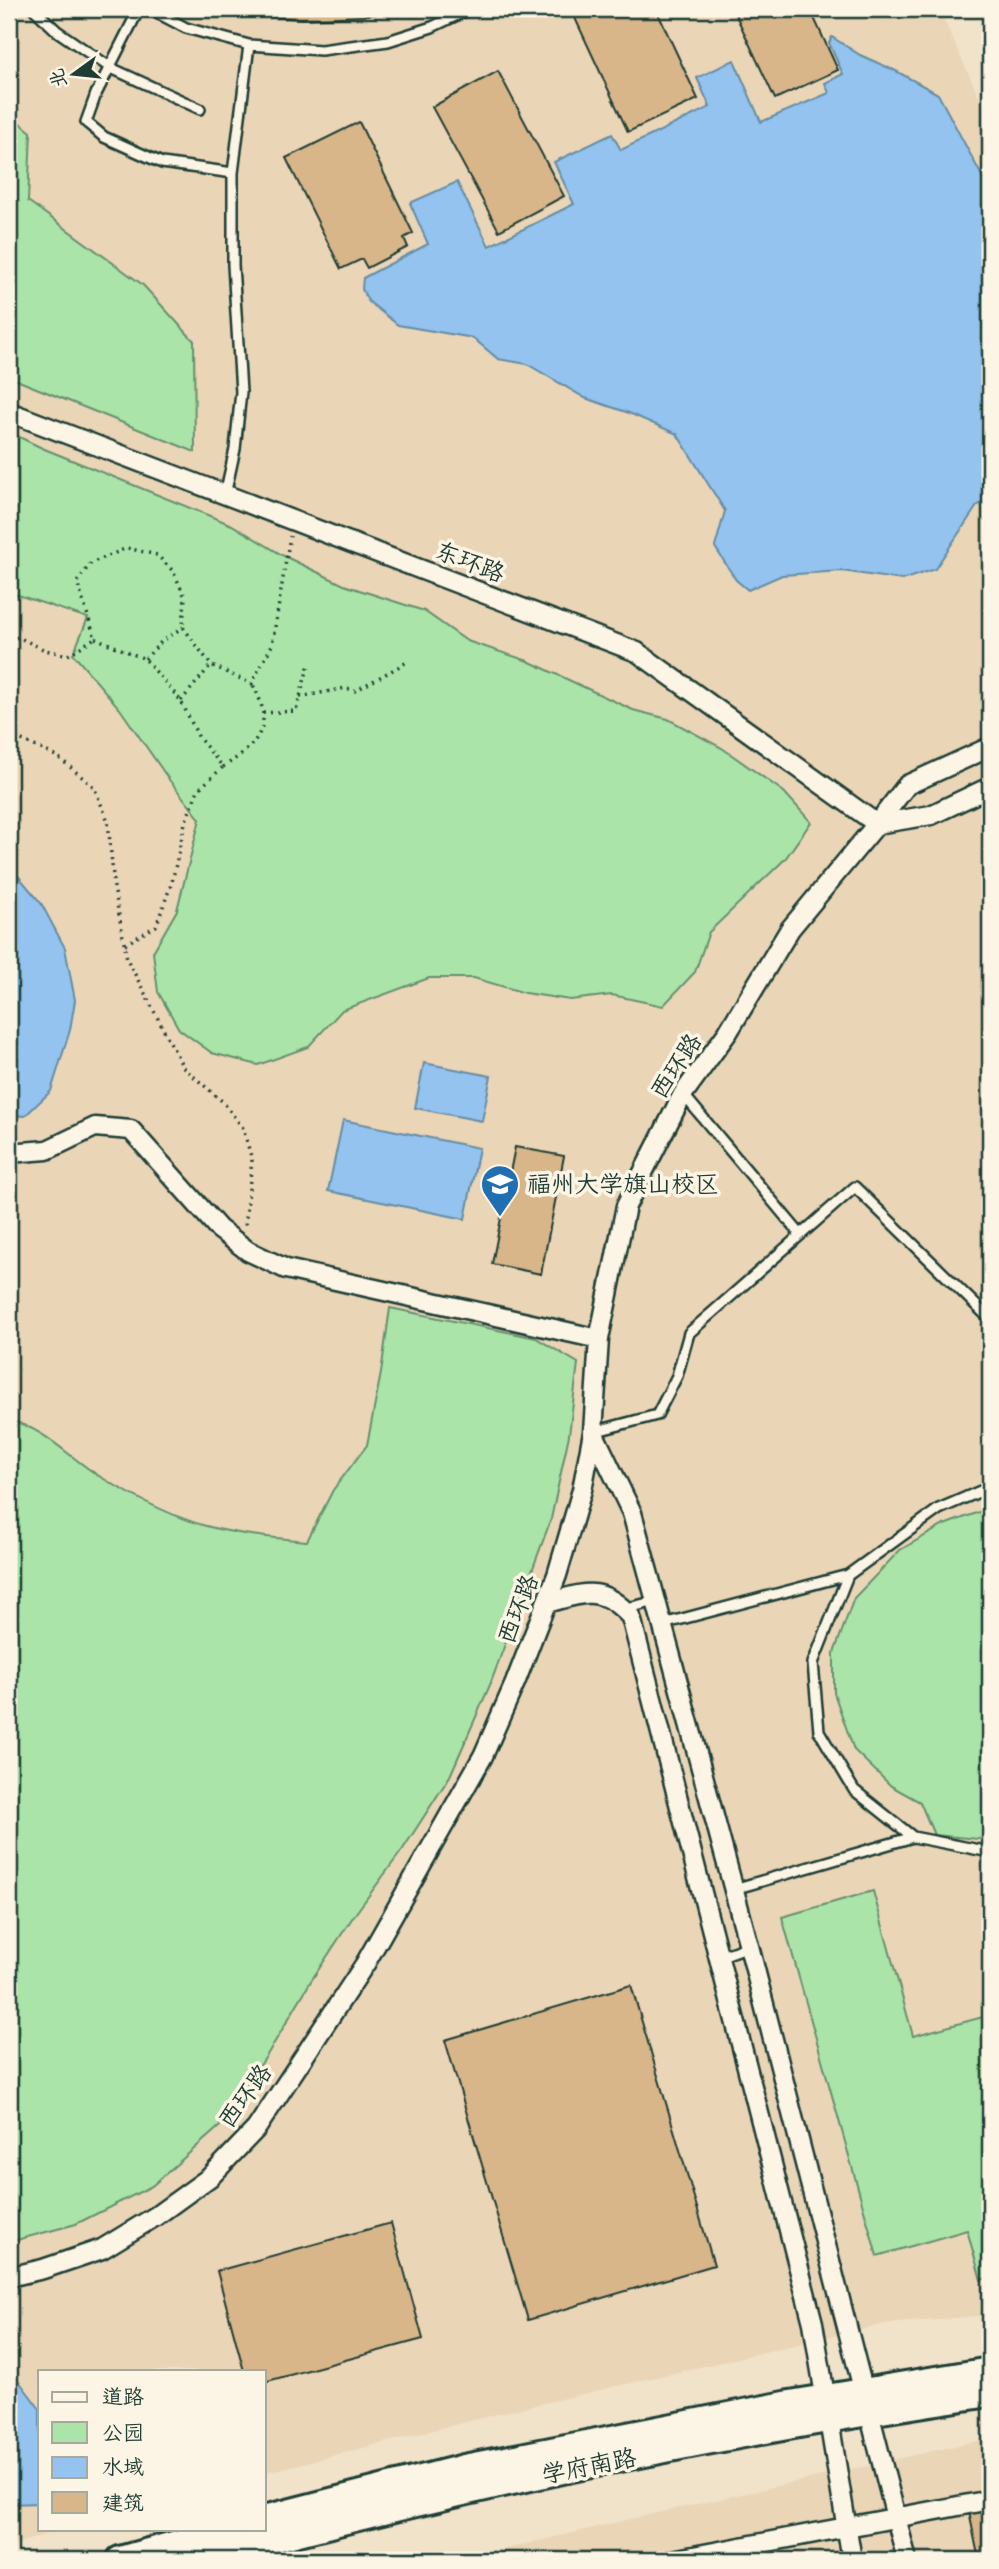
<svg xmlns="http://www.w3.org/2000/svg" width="999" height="2569" font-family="Itim,'LXGW WenKai TC',sans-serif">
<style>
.built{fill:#ead5b7}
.green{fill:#abe4a8;stroke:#65906e;stroke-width:2}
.water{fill:#93c3ee;stroke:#658da4;stroke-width:2}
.building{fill:#d8b68a;stroke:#1f3d34;stroke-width:2}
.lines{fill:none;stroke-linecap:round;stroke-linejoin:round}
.service-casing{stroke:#1f3d34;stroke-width:14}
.minor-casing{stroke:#1f3d34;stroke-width:23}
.secondary-casing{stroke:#1f3d34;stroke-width:32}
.path{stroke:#1f3d34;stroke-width:3.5;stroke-dasharray:2 5;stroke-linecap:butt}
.service{stroke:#fcf5e5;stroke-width:9}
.minor{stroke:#fcf5e5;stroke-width:18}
.secondary{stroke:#fcf5e5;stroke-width:26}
.labels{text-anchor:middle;stroke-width:7;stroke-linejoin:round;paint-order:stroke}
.street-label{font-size:24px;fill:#1f3d34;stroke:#fcf5e5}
.poi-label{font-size:24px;fill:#1f3d34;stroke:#fcf5e5;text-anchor:start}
</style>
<rect width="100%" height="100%" fill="#f1e2ca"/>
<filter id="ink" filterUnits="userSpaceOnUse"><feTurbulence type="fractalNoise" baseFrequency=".0143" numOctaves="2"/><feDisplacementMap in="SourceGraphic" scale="14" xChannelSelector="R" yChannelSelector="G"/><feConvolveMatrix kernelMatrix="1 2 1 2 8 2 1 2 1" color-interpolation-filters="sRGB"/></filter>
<g filter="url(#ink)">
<!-- built -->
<path class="built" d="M9,9H939L990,121V2315L885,2324L509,2411L264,2473V2371H40V2529H63L9,2546Z
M990,2438V2560H459L635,2518Z"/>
<!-- green -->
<path class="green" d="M9,114L31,132L28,201L143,285L194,341L195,452L9,377Z
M9,432L42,448L232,525L284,556L344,585L424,611L467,641L528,661L633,710L668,719L722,748L784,792L811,822L785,859L709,932L695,972L663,1006L612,995L570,1000L525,993L474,978H429L342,1010L308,1047L258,1065L212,1053L179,1029L158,992L153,952L177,910L200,819L170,781L120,709L73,654L88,618L9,592Z
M390,1308L536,1338L578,1363L569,1435L551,1519L490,1685L450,1776L403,1849L353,1917L311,1981L267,2055L220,2126L152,2186L76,2224L9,2242V1420C47,1429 71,1460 104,1479C136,1498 170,1516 206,1526C239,1535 274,1538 307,1541L333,1490L367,1445L381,1373Z
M990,1508V1840L934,1835L920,1802L891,1786L854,1750L834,1693V1653L854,1598L900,1550L944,1525Z
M873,1891L913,2036L990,2015V2277L981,2280L967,2230L877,2256L782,1917Z"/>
<!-- water -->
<path class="water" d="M832,37L860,55L896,71L938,94L990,191V497L977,506L935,569L902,580L842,571L782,575L748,590L736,580L715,547L725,511L677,434L629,413L585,398L527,364L498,359L473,338L398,325L368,301L362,289L363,278L428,244L410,203L457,182L489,246L574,204L554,162L612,134L621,150L710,107L697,78L734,60L761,122L829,93L825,83L843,74L829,43Z
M9,865L41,903L65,948L75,1000L70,1030L51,1091L25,1116L9,1115Z
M424,1063L491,1076L482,1121L415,1108Z
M343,1120L479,1148L465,1219L328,1191Z
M9,2368L40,2409V2503L9,2504Z"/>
<!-- building -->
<path class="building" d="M230,9H396L363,16L302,19L272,17Z
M595,9H656L698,99L628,132L575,18Z
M733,9H810L838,70L775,99Z
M498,71L564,196L499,231L432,107Z
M359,122L413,233L404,238L408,247L367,268L362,259L341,269L286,158Z
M515,1147L564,1156L541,1274L492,1264Z
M631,1985L714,2265L528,2320L445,2040Z
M391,2223L423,2339L264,2382V2371H244L217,2271Z
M990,2510V2560H979L969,2512Z"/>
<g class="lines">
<defs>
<path id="service" d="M34,9L57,31L111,68L200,109
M139,9L96,94L86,122L104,137L162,163L233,173
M150,9L186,28L249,45L321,50L388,41L432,27L470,9
M225,495L235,449L241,392L233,265V173L249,45
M683,1094L800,1234
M593,1432L657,1415L677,1376L689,1333L855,1187L990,1319
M848,1575L813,1663L819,1731L854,1790L913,1837
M624,1609L656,1601
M663,1624L848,1575L939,1509L990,1487
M734,1889L913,1837L990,1852
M719,1957L749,1946"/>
<path id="minor" d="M9,412L637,652L877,824
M877,824L931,815L990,787
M9,1153L47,1150L95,1127L131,1130L219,1229L248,1251L286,1269L599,1339
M593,1432L632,1513L656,1601L749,1946L907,2560
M546,1603C585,1593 601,1584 631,1617L813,2323L852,2560
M9,2277L43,2269L102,2249L156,2216L210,2177L256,2129L365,1964L483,1756L515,1683L557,1575L582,1490L593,1432L599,1339L626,1206L683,1094L728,1032L790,929L877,824L907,785L990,747
M672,2560L990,2500"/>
<path id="secondary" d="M264,2519L464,2468L790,2404L990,2371
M120,2560L230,2529
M193,2560C455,2488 721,2433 990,2393"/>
</defs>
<!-- service casing -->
<use href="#service" class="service-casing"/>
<!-- minor casing -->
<use href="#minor" class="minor-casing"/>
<!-- secondary casing -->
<use href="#secondary" class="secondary-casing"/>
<!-- path -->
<path class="path" d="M95,638L145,659L181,701L199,738L223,767L198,790L185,823L172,882L156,926L124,945
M9,640L18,637L45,650L68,655L95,638L77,582L91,563L127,548L157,555L173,571L185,597L183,627L211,665L252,684L272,645L290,536
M145,659L162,641L183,627
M300,697L346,688L355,691L407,662
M181,701L211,665
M263,713L296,711L309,664
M9,734L58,757L94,787L108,821L114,887L127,959L183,1067L223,1102L243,1128L252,1160L245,1227
M223,767C259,744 275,725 253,685"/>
<!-- service -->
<use href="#service" class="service"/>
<!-- minor -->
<use href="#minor" class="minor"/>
<!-- secondary -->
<use href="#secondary" class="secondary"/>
</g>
</g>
<!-- icons -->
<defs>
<symbol id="university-pin" viewBox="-11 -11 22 30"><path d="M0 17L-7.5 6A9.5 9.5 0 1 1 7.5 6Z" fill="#1f6fb2" stroke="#fcf5e5"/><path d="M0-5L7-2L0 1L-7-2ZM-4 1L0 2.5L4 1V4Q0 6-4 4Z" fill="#fff"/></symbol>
</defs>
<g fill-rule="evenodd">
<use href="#university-pin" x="478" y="1162" width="44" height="60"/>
</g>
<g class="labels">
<!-- street labels -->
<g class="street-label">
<text transform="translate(470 562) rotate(21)" y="8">东环路</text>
<text transform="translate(676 1066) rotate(-57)" y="8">西环路</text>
<text transform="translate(518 1609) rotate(-69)" y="8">西环路</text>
<text transform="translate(245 2096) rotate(-54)" y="8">西环路</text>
<text transform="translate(589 2466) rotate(-11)" y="8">学府南路</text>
</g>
<!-- poi labels -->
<g class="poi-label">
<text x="527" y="1192">福州大学旗山校区</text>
</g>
</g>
<!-- margin -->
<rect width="999" height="2569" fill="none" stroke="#fcf5e5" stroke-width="35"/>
<rect x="18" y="18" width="964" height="2534" fill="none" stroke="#1f3d34" stroke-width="2.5" filter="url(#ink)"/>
<!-- legend -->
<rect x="38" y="2370" width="228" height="161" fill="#fcf5e5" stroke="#a4ab9e" stroke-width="2"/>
<rect x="52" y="2392" width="35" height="10" fill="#fcf5e5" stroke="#a4ab9e" stroke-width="2"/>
<text x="102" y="2404" font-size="21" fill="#1f3d34">道路</text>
<rect x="52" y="2422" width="35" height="21" fill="#abe4a8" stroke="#a4ab9e" stroke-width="2"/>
<text x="102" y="2440" font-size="21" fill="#1f3d34">公园</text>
<rect x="52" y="2457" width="35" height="21" fill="#93c3ee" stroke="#a4ab9e" stroke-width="2"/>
<text x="102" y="2474" font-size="21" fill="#1f3d34">水域</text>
<rect x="52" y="2492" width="35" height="21" fill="#d8b68a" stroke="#a4ab9e" stroke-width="2"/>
<text x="102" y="2510" font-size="21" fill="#1f3d34">建筑</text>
<!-- north arrow -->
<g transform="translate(74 74) rotate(255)" stroke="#fcf5e5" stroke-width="5" paint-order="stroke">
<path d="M0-5L12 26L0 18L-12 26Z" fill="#1f3d34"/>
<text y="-10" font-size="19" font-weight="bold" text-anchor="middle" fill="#1f3d34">北</text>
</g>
</svg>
